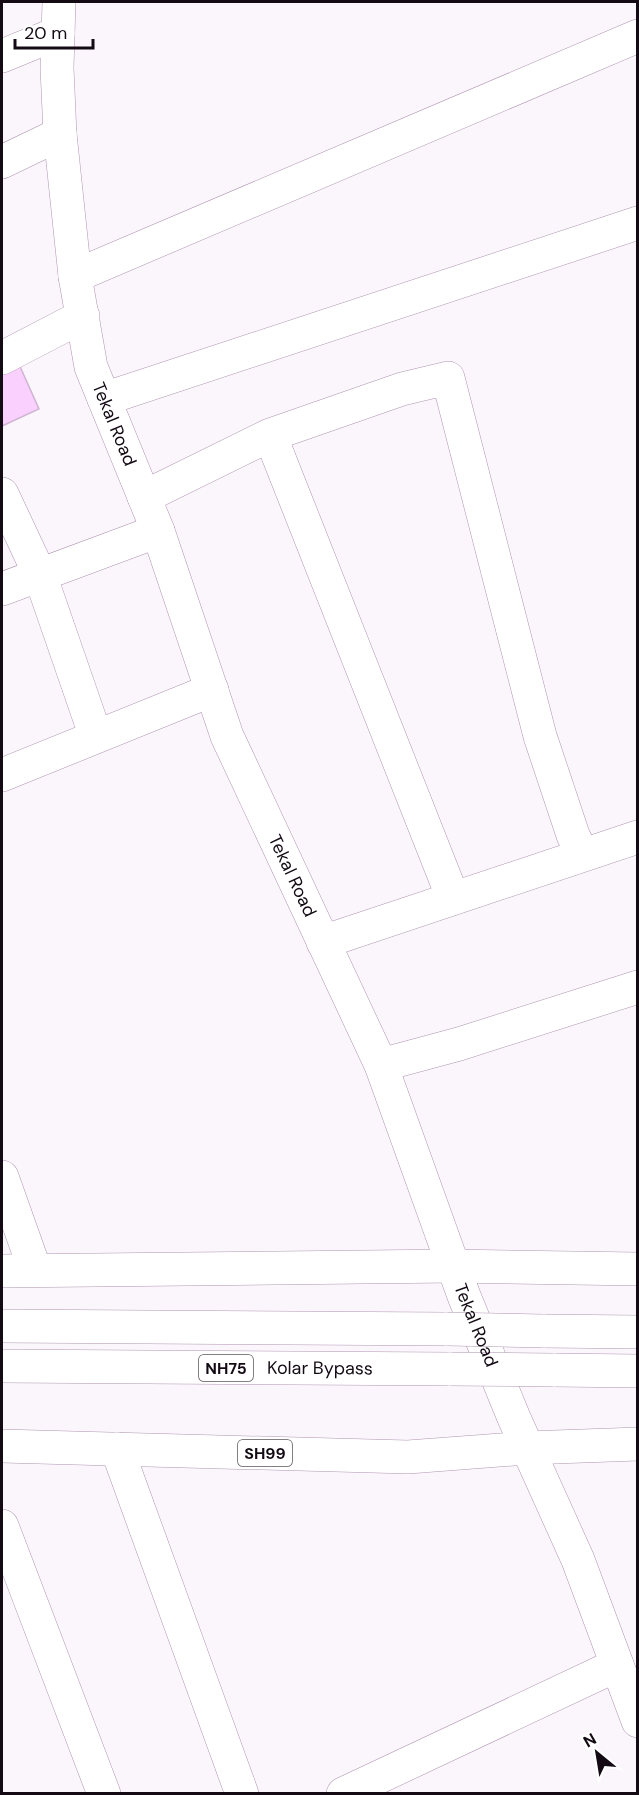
<svg xmlns="http://www.w3.org/2000/svg" width="639" height="1795" font-family="'DM Sans',sans-serif">
<style>
.building{fill:#f9d0fe;stroke:#cfb5d2;stroke-width:1.5}
.lines{fill:none;stroke-linecap:round;stroke-linejoin:round}
.minor-casing{stroke:#af96b2;stroke-width:34}
.major-casing{stroke:#af96b2;stroke-width:34}
.highway-casing{stroke:#af96b2;stroke-width:34}
.minor{stroke:#fff;stroke-width:33}
.major{stroke:#fff;stroke-width:33}
.highway{stroke:#fff;stroke-width:33}
.highway-bridge-casing{stroke:#af96b2;stroke-width:34;stroke-linecap:butt}
.highway-bridge{stroke:#fff;stroke-width:33}
.labels{text-anchor:middle;stroke-width:6;stroke-linejoin:round;paint-order:stroke}
.shield{fill:#fff;stroke:#5a545a;stroke-width:1.5}
.shield-label{font-size:16px;font-weight:bold;fill:#130a14}
.street-label{font-size:18px;fill:#130a14;stroke:#fff}
</style>
<rect width="100%" height="100%" fill="#fbf6fc"/>
<!-- building -->
<path class="building" d="M18,362L39,409L2,426V369Z"/>
<g class="lines">
<defs>
<path id="minor" d="M2,56L58,33
M2,162L60,134
M75,276L638,36
M2,358L83,316
M104,399L638,223
M270,435L453,898
M2,494L40,575L96,737
M144,497L270,435L402,389L448,378L540,736L573,835L582,854
M2,589L158,531
M2,775L212,690
M323,942L638,837
M381,1065L459,1044L638,987
M2,1177L35,1270
M453,1266L638,1269
M527,1448L638,1444
M117,1449L242,1794
M2,1526L104,1794
M343,1794L617,1665"/>
<g id="major">
<path id="s1" d="M59,2L57,68L60,134L75,276L91,367L158,531L227,736L381,1065L464,1296L514,1418L578,1560L638,1721"/>
<path d="M2,1271L453,1266"/>
<path d="M2,1446L408,1457L527,1448"/>
</g>
<g id="highway">
<path d="M2,1326L447,1329"/>
<path d="M543,1331L638,1332"/>
<path id="s2" d="M2,1366L451,1369"/>
<path d="M553,1370L638,1371"/>
</g>
</defs>
<!-- minor casing -->
<use href="#minor" class="minor-casing"/>
<!-- major casing -->
<use href="#major" class="major-casing"/>
<!-- highway casing -->
<use href="#highway" class="highway-casing"/>
<!-- minor -->
<use href="#minor" class="minor"/>
<!-- major -->
<use href="#major" class="major"/>
<!-- highway -->
<use href="#highway" class="highway"/>
<defs>
<path id="highway-bridge" d="M447,1329L543,1331
M451,1369L553,1370"/>
</defs>
<!-- highway-bridge casing -->
<use href="#highway-bridge" class="highway-bridge-casing"/>
<!-- highway-bridge -->
<use href="#highway-bridge" class="highway-bridge"/>
</g>
<g class="labels">
<!-- shield labels -->
<g class="shield">
<rect x="199" y="1355" width="54" height="26" rx="4.5"/>
<rect x="238" y="1440" width="54" height="26" rx="4.5"/>
</g>
<g class="shield-label">
<text x="226" y="1374">NH75</text>
<text x="265" y="1459">SH99</text>
</g>
<!-- street labels -->
<g class="street-label">
<text dy="6" stroke="none"><textPath href="#s1" startOffset="429">Tekal Road</textPath></text>
<text dy="6" stroke="none"><textPath href="#s1" startOffset="915">Tekal Road</textPath></text>
<text dy="6" stroke="none"><textPath href="#s1" startOffset="1401">Tekal Road</textPath></text>
<text dy="6" stroke="none"><textPath href="#s2" startOffset="318">Kolar Bypass</textPath></text>
</g>
</g>
<!-- border -->
<rect width="639" height="1795" fill="none" stroke="#130a14" stroke-width="6"/>
<!-- north arrow -->
<g transform="translate(597 1753) rotate(330)" stroke="#ffffff" stroke-width="4.5" paint-order="stroke">
<path d="M0-4.5L10 22L0 15L-10 22Z" fill="#130a14"/>
<text y="-9" font-size="16" font-weight="bold" text-anchor="middle" fill="#130a14">N</text>
</g>
<!-- scale -->
<path d="M15 39v9h78v-9" fill="none" stroke="#130a14" stroke-width="3"/>
<text x="24" y="39" font-size="18" fill="#130a14" stroke="#ffffff" stroke-width="4.5" paint-order="stroke">20 m</text>
</svg>
